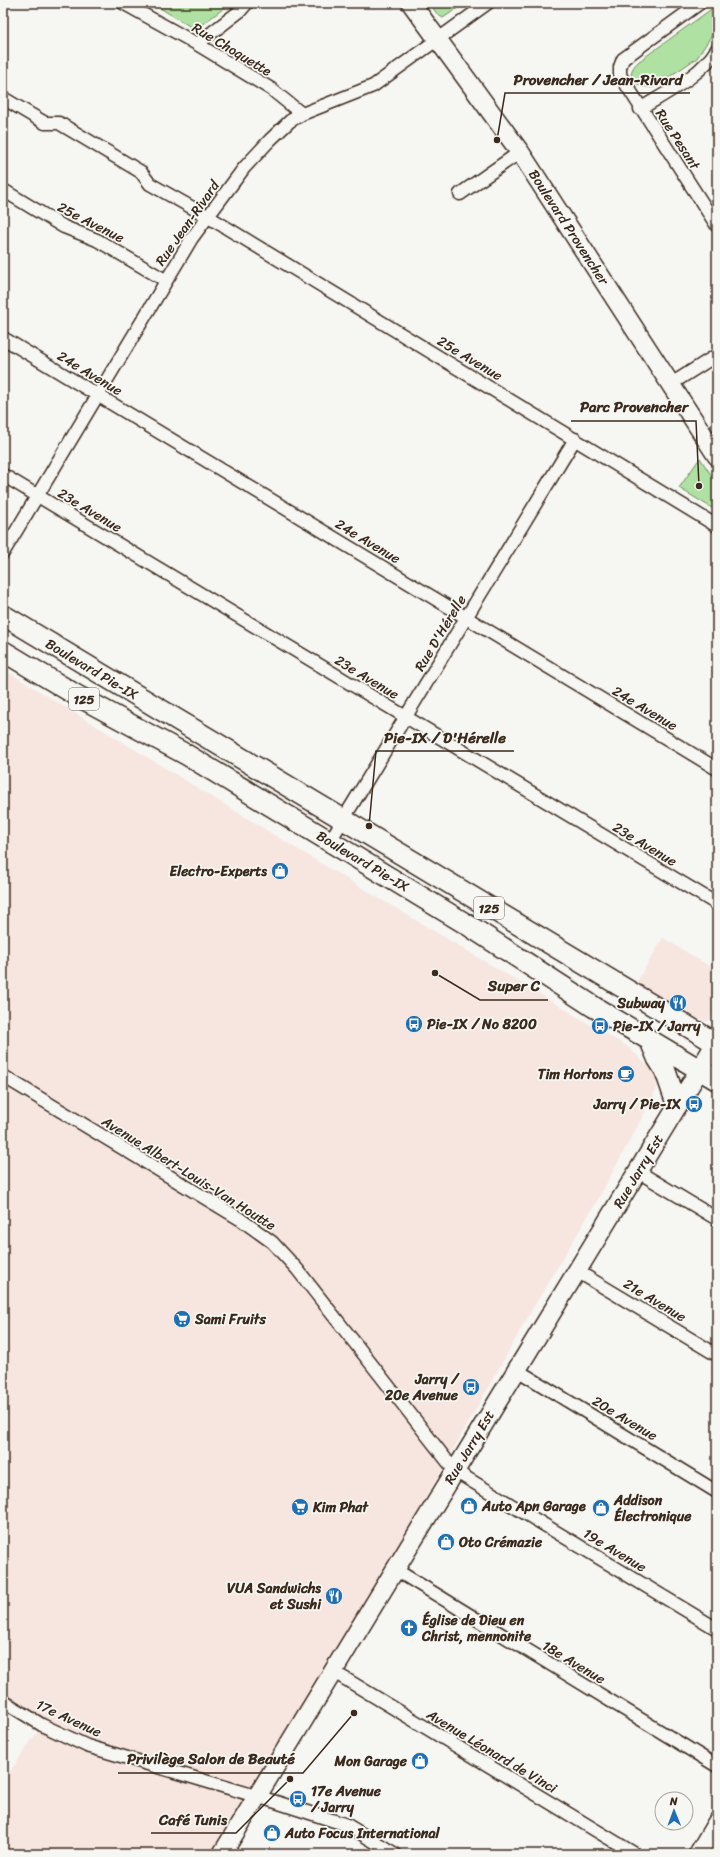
<svg xmlns="http://www.w3.org/2000/svg" width="720" height="1857" font-family="Sriracha,sans-serif">
<style>
.built{fill:#f7e5e0}
.green{fill:#afe1a2;stroke:#758660}
.lines{fill:none;stroke-linecap:round;stroke-linejoin:round}
.street-casing{stroke:#3b2a1e;stroke-width:15}
.secondary-casing{stroke:#3b2a1e;stroke-width:21}
.primary-casing{stroke:#3b2a1e;stroke-width:23}
.street{stroke:#f6f6f2;stroke-width:12}
.secondary{stroke:#f6f6f2;stroke-width:18}
.primary{stroke:#f6f6f2;stroke-width:20}
.labels{text-anchor:middle;stroke-width:3.5;stroke-linejoin:round;paint-order:stroke}
.shield{fill:#f6f6f2;stroke:#73675e;stroke-width:1}
.shield-label{font-size:13px;font-weight:bold;fill:#3b2a1e}
.street-label{font-size:14px;fill:#3b2a1e;stroke:#f6f6f2}
.poi-label{font-size:14px;font-weight:bold;fill:#3b2a1e;stroke:#f6f6f2;text-anchor:start}
.leader{fill:none;stroke:#3b2a1e;stroke-width:1.5}
.callout-dot{fill:#3b2a1e;stroke:#f6f6f2;stroke-width:1.5}
.callout-label{font-size:15px;text-anchor:middle;font-weight:bold;fill:#3b2a1e;stroke:#f6f6f2;stroke-width:3.5;stroke-linejoin:round;paint-order:stroke}
</style>
<rect width="100%" height="100%" fill="#f6f6f2"/>
<filter id="ink" filterUnits="userSpaceOnUse"><feTurbulence type="fractalNoise" baseFrequency=".025" numOctaves="2"/><feDisplacementMap in="SourceGraphic" scale="8" xChannelSelector="R" yChannelSelector="G"/><feConvolveMatrix kernelMatrix="1 2 1 2 8 2 1 2 1" color-interpolation-filters="sRGB"/></filter>
<g filter="url(#ink)">
<!-- built -->
<path class="built" d="M3,669L325,866L628,1047L654,1072L657,1084L653,1097L597,1201L534,1306L258,1796L222,1854H3V1782L42,1725L3,1701Z
M663,938L717,971V1007L708,1021L701,1020L636,983Z"/>
<!-- green -->
<path class="green" d="M154,3H231L200,26L199,25L191,27L155,5Z
M429,3H465L443,18L438,15Z
M717,5V27L697,58L654,87C638,89 622,77 638,62Z
M700,458L717,484V511L679,488Z"/>
<g class="lines">
<defs>
<path id="street" d="M123,3L197,44L271,89L302,114
M700,3L623,59L620,67V75L717,226
M197,44L240,11L247,3
M3,98L45,123H59L141,172L150,184L207,216L717,526
M640,109C667,92 701,76 717,49
M3,190L64,227L97,240L165,280
M460,194L520,152
M3,338L717,769
M671,384L717,355
M3,475L717,904
M3,553L192,238L244,168L270,140L290,121L302,114L373,86L488,3
M330,841L575,439
M3,1076L240,1219L272,1242L297,1269L455,1471L717,1629
M637,1171L717,1219
M577,1271L717,1355
M517,1370L717,1492
M396,1570L717,1766
M334,1672L635,1854
M3,1701L42,1725L87,1746L276,1802L347,1825L395,1854"/>
<path id="secondary" d="M411,3L520,152L717,456
M222,1854L717,1041
M698,1854L717,1822"/>
<path id="primary" d="M3,615L717,1044
M3,651L76,695L187,755L471,927L594,1007L717,1080
M650,1040L658,1059L665,1070L677,1105"/>
</defs>
<!-- street casing -->
<use href="#street" class="street-casing"/>
<!-- secondary casing -->
<use href="#secondary" class="secondary-casing"/>
<!-- primary casing -->
<use href="#primary" class="primary-casing"/>
<!-- street -->
<use href="#street" class="street"/>
<!-- secondary -->
<use href="#secondary" class="secondary"/>
<!-- primary -->
<use href="#primary" class="primary"/>
</g>
</g>
<!-- icons -->
<defs>
<symbol id="shop-disc" viewBox="-11 -11 22 22"><circle r="9.5" fill="#1f6fb2" stroke="#f6f6f2"/><path d="M-5-2.5h2.3a2.7 3.5 0 0 1 5.4 0H5L5.5 6h-11ZM-1.5-2.5h3a1.5 2.3 0 0 0-3 0Z" fill="#fff"/></symbol>
<symbol id="restaurant-disc" viewBox="-11 -11 22 22"><circle r="9.5" fill="#1f6fb2" stroke="#f6f6f2"/><path d="M-5-6h1v4h1v-4h1v4h1v-4h1v5L-1.5 .5V6h-2V.5L-5-1ZM5-6V6H3V1.5H1.5Q1.5-4 5-6Z" fill="#fff"/></symbol>
<symbol id="bus-disc" viewBox="-11 -11 22 22"><circle r="9.5" fill="#1f6fb2" stroke="#f6f6f2"/><path d="M-5-6H5V4H4V6H2V4H-2V6H-4V4H-5ZM-3.5-4V0h7V-4ZM-3.5 1.2v1.5H-2V1.2ZM2 1.2v1.5H3.5V1.2Z" fill="#fff"/></symbol>
<symbol id="cafe-disc" viewBox="-11 -11 22 22"><circle r="9.5" fill="#1f6fb2" stroke="#f6f6f2"/><path d="M-5.5-4.5H6V0H3Q3 3.5 0 3.5H-2.5Q-5.5 3.5-5.5 0ZM3-3.2v2h1.7v-2ZM-6 4.5H4V6H-6Z" fill="#fff"/></symbol>
<symbol id="supermarket-disc" viewBox="-11 -11 22 22"><circle r="9.5" fill="#1f6fb2" stroke="#f6f6f2"/><path d="M-6-5.5h2.5l.6 2H6L4.5 2H-2.5L-4.4-4H-6ZM-1.5 3.2a1.3 1.3 0 1 0 .1 0ZM3 3.2a1.3 1.3 0 1 0 .1 0Z" fill="#fff"/></symbol>
<symbol id="church-disc" viewBox="-11 -11 22 22"><circle r="9.5" fill="#1f6fb2" stroke="#f6f6f2"/><path d="M-1.2-6h2.4v3.5h3.3v2.4h-3.3V6h-2.4V-.1h-3.3v-2.4h3.3Z" fill="#fff"/></symbol>
</defs>
<g fill-rule="evenodd">
<use href="#shop-disc" x="270" y="861" width="20" height="20"/>
<use href="#restaurant-disc" x="668" y="993" width="20" height="20"/>
<use href="#bus-disc" x="404" y="1014" width="20" height="20"/>
<use href="#bus-disc" x="590" y="1016" width="20" height="20"/>
<use href="#cafe-disc" x="616" y="1064" width="20" height="20"/>
<use href="#bus-disc" x="684" y="1094" width="20" height="20"/>
<use href="#supermarket-disc" x="172" y="1309" width="20" height="20"/>
<use href="#bus-disc" x="461" y="1377" width="20" height="20"/>
<use href="#shop-disc" x="459" y="1496" width="20" height="20"/>
<use href="#supermarket-disc" x="290" y="1497" width="20" height="20"/>
<use href="#shop-disc" x="591" y="1498" width="20" height="20"/>
<use href="#shop-disc" x="436" y="1532" width="20" height="20"/>
<use href="#restaurant-disc" x="324" y="1586" width="20" height="20"/>
<use href="#church-disc" x="399" y="1618" width="20" height="20"/>
<use href="#shop-disc" x="410" y="1751" width="20" height="20"/>
<use href="#bus-disc" x="288" y="1789" width="20" height="20"/>
<use href="#shop-disc" x="262" y="1823" width="20" height="20"/>
</g>
<g class="labels">
<!-- shield labels -->
<g class="shield">
<rect x="69" y="688" width="30" height="22" rx="3"/>
<rect x="474" y="897" width="30" height="22" rx="3"/>
</g>
<g class="shield-label">
<text x="84" y="704">125</text>
<text x="489" y="913">125</text>
</g>
<!-- street labels -->
<g class="street-label">
<text transform="translate(232 49) rotate(31)" y="5">Rue Choquette</text>
<text transform="translate(678 139) rotate(57)" y="5">Rue Pesant</text>
<text transform="translate(91 222) rotate(27)" y="5">25e Avenue</text>
<text transform="translate(187 223) rotate(-55)" y="5">Rue Jean-Rivard</text>
<text transform="translate(569 227) rotate(57)" y="5">Boulevard Provencher</text>
<text transform="translate(470 358) rotate(31)" y="5">25e Avenue</text>
<text transform="translate(90 373) rotate(31)" y="5">24e Avenue</text>
<text transform="translate(90 510) rotate(31)" y="5">23e Avenue</text>
<text transform="translate(368 541) rotate(31)" y="5">24e Avenue</text>
<text transform="translate(440 633) rotate(-59)" y="5">Rue D'Hérelle</text>
<text transform="translate(92 669) rotate(31)" y="5">Boulevard Pie-IX</text>
<text transform="translate(367 677) rotate(31)" y="5">23e Avenue</text>
<text transform="translate(645 708) rotate(31)" y="5">24e Avenue</text>
<text transform="translate(645 844) rotate(31)" y="5">23e Avenue</text>
<text transform="translate(363 861) rotate(31)" y="5">Boulevard Pie-IX</text>
<text transform="translate(638 1171) rotate(-59)" y="5">Rue Jarry Est</text>
<text transform="translate(189 1173) rotate(32)" y="5">Avenue Albert-Louis-Van Houtte</text>
<text transform="translate(655 1300) rotate(31)" y="5">21e Avenue</text>
<text transform="translate(625 1418) rotate(31)" y="5">20e Avenue</text>
<text transform="translate(469 1447) rotate(-59)" y="5">Rue Jarry Est</text>
<text transform="translate(615 1550) rotate(31)" y="5">19e Avenue</text>
<text transform="translate(574 1662) rotate(31)" y="5">18e Avenue</text>
<text transform="translate(69 1718) rotate(25)" y="5">17e Avenue</text>
<text transform="translate(492 1751) rotate(31)" y="5">Avenue Léonard de Vinci</text>
</g>
<!-- poi labels -->
<g class="poi-label">
<text x="267" y="876" text-anchor="end">Electro-Experts</text>
<text x="665" y="1008" text-anchor="end">Subway</text>
<text x="427" y="1029">Pie-IX / No 8200</text>
<text x="613" y="1031">Pie-IX / Jarry</text>
<text x="613" y="1079" text-anchor="end">Tim Hortons</text>
<text x="681" y="1109" text-anchor="end">Jarry / Pie-IX</text>
<text x="195" y="1324">Sami Fruits</text>
<text x="458" y="1384" text-anchor="end">Jarry /<tspan x="458" dy="16">20e Avenue</tspan></text>
<text x="614" y="1505">Addison<tspan x="614" dy="16">Électronique</tspan></text>
<text x="482" y="1511">Auto Apn Garage</text>
<text x="313" y="1512">Kim Phat</text>
<text x="459" y="1547">Oto Crémazie</text>
<text x="321" y="1593" text-anchor="end">VUA Sandwichs<tspan x="321" dy="16">et Sushi</tspan></text>
<text x="422" y="1625">Église de Dieu en<tspan x="422" dy="16">Christ, mennonite</tspan></text>
<text x="407" y="1766" text-anchor="end">Mon Garage</text>
<text x="311" y="1796">17e Avenue<tspan x="311" dy="16">/ Jarry</tspan></text>
<text x="285" y="1838">Auto Focus International</text>
</g>
</g>
<!-- callouts -->
<path class="leader" d="M497 140L505 93H690M699 486L696 421H571M369 826L376 751H514M435 973L480 1000H548M354 1713L303 1773H118M290 1779L236 1833H151"/>
<g class="callout-dot">
<circle cx="497" cy="140" r="4"/>
<circle cx="699" cy="486" r="4"/>
<circle cx="369" cy="826" r="4"/>
<circle cx="435" cy="973" r="4"/>
<circle cx="354" cy="1713" r="4"/>
<circle cx="290" cy="1779" r="4"/>
</g>
<g class="callout-label">
<text x="598" y="85">Provencher / Jean-Rivard</text>
<text x="634" y="412">Parc Provencher</text>
<text x="445" y="743">Pie-IX / D'Hérelle</text>
<text x="514" y="991">Super C</text>
<text x="211" y="1764">Privilège Salon de Beauté</text>
<text x="193" y="1825">Café Tunis</text>
</g>
<!-- margin -->
<rect width="720" height="1857" fill="none" stroke="#f6f6f2" stroke-width="16"/>
<rect x="8" y="8" width="704" height="1841" fill="none" stroke="#3b2a1e" stroke-width="1.5" filter="url(#ink)"/>
<!-- north arrow -->
<g transform="translate(674 1811) rotate(359)"><circle r="19" fill="#f6f6f2" stroke="#aba49d"/>
<path d="M0-3L7 15L0 10L-7 15Z" fill="#1f6fb2"/>
<text y="-6" font-size="11" font-weight="bold" text-anchor="middle" fill="#3b2a1e">N</text>
</g>
</svg>
